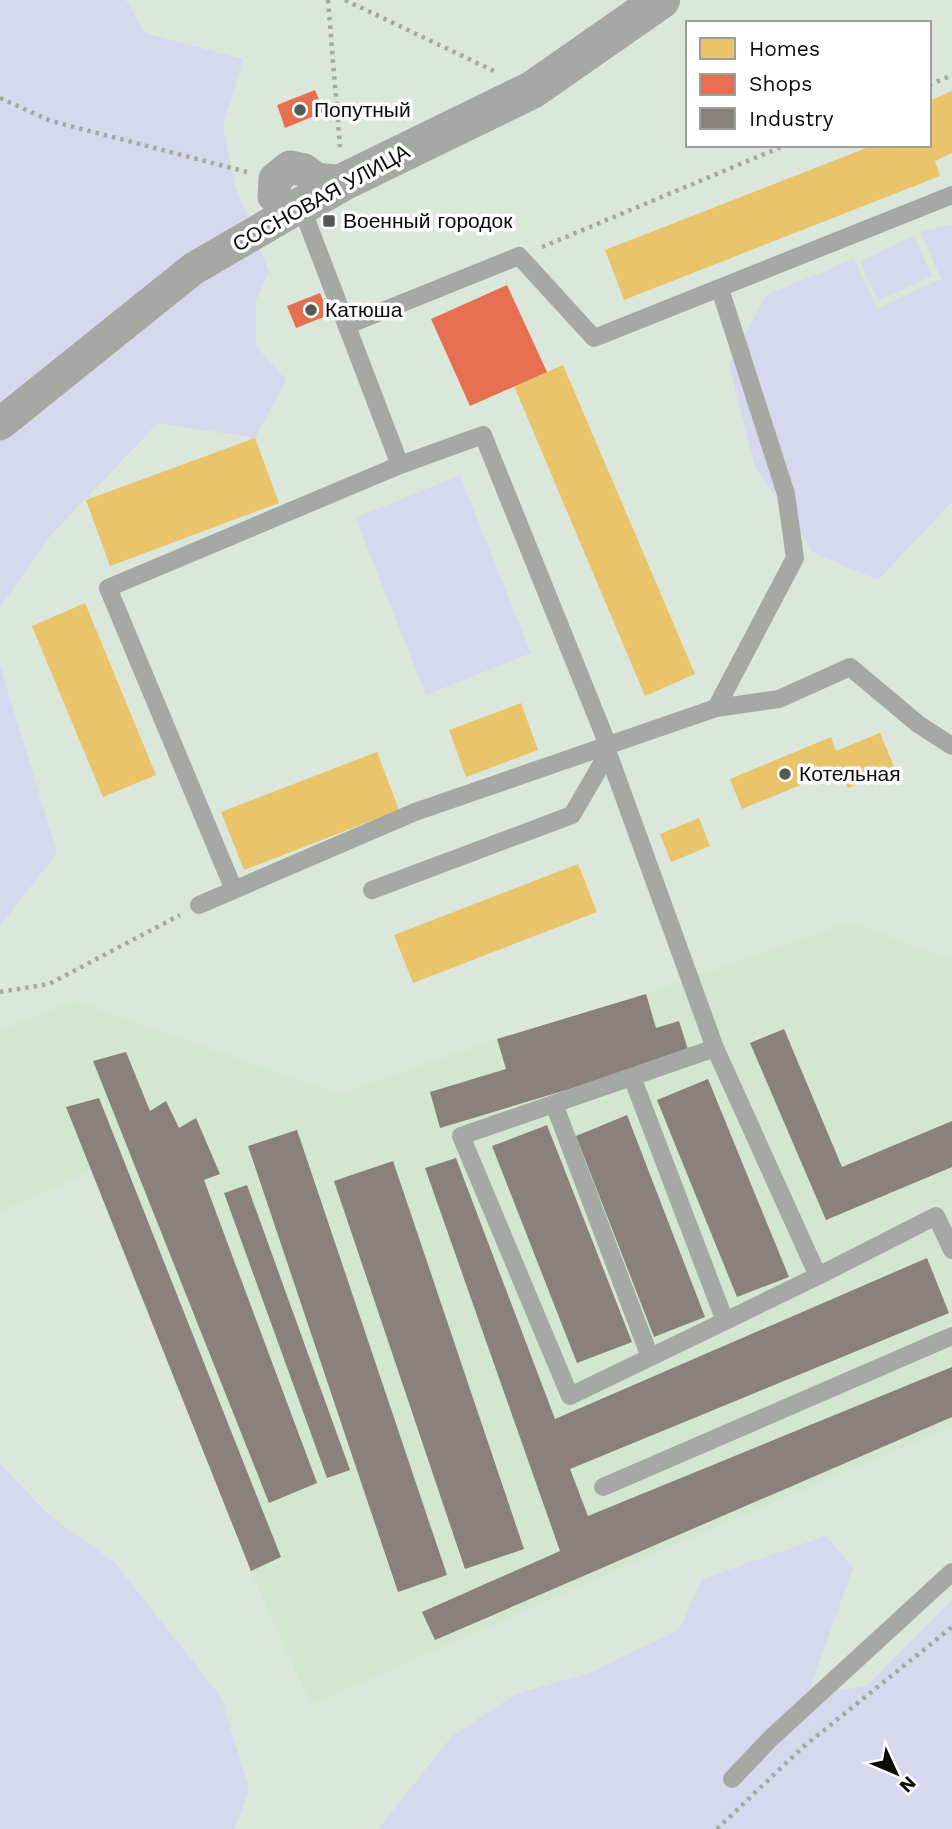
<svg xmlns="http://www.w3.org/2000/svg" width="952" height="1829" font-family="'Work Sans',sans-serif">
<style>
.built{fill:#d2e6d0}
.green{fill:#d6d9ed}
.homes{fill:#e9c46a}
.shops{fill:#e76f51}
.industry{fill:#8a817c}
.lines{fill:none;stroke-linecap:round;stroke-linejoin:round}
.path{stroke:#a4aaa3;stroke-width:4.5;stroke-dasharray:3.5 5;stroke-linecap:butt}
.service{stroke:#a4a9a3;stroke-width:18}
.minor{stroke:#a4a9a3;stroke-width:33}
.tertiary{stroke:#a4a9a3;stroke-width:38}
.poi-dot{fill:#525a51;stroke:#fff;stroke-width:2.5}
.labels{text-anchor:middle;stroke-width:7;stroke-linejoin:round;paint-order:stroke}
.poi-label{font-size:21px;fill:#080e07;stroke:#fff;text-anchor:start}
.street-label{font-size:21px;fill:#080e07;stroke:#fff}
</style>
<rect width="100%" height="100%" fill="#dbe7da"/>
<!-- built -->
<path class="built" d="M849,922L952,960V1426L652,1554L311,1705L251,1571L91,1171L0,1212V1030L75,1001L339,1094L497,1039L646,994Z"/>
<!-- green -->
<path class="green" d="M0,0H126L145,33L243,59L223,126L235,185L269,272L256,300V346L286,380L255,438L158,423L51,535L0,607Z
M945,226H952V502L878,580L814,553L755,467L729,366L766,295L854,259L877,308L941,279L921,232Z
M914,236L932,276L878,301L860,261Z
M460,475L531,653L426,695L355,518Z
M0,665L57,853L0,926Z
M0,1464L49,1515L115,1563L221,1697L249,1789L235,1829H0Z
M826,1536L853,1568L808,1694L867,1686L952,1600V1829H378L452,1736L516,1694L589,1673L679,1630L702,1579Z"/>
<!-- homes -->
<path class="homes" d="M952,91V153L935,161L940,176L624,300L605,250L874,145H929V101Z
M563,365L695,674L645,696L514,386Z
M255,438L279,503L110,566L86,500Z
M85,603L156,775L103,797L32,626Z
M521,703L538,750L466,777L449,730Z
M880,733L895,769L848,788L840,769L742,809L730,779L831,737L836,751Z
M377,752L399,810L244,870L221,812Z
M699,818L710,846L671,862L660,834Z
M578,864L597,912L413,983L394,935Z"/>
<!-- shops -->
<path class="shops" d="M315,90L324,112L285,128L277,105Z
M507,285L547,372L470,406L431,319Z
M320,293L329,315L296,328L287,306Z"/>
<!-- industry -->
<path class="industry" d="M646,994L656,1028L679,1021L689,1053L440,1128L430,1092L506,1069L497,1039Z
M784,1029L842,1167L952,1121V1167L826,1220L750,1043Z
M126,1052L150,1111L166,1101L179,1128L196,1118L220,1174L204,1180L317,1483L269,1503L93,1061Z
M708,1079L789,1277L737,1297L657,1100Z
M99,1098L281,1557L251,1571L66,1107Z
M627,1115L705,1317L654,1337L576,1136Z
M547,1125L632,1342L577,1363L492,1146Z
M297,1130L447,1575L398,1592L248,1146Z
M456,1158L555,1419L927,1258L949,1313L570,1469L588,1516L952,1367V1417L435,1640L422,1612L560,1551L425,1168Z
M393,1161L524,1549L465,1569L334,1181Z
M247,1185L350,1470L327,1478L224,1193Z"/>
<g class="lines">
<!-- path -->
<path class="path" d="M328,0L340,147
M345,0L494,71
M929,85L952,75
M0,98L51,121L247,172
M542,247L786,145
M0,992L49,984L180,915
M717,1829L803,1747L952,1627"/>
<!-- service -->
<path class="service" d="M301,206L400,465L483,435L608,745V753L715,1048L818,1276L570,1396L461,1136L715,1048
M348,325L519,256L594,338L952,195
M716,708L779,699L850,667L918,724L952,746
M234,890L108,588L400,465
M372,890L572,815L608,753
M199,905L415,812L716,708L795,558L786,494L720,289
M632,1077L725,1321
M554,1104L650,1357
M818,1276L936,1216L952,1250
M603,1487L952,1336
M732,1779L771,1738L952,1572"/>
<!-- minor -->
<path class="minor" d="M301,206L287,208L274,196L275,179L290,167L304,170L316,179L343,182
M0,424L193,269L301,206"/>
<!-- tertiary -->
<path class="tertiary" d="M301,206L343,182L532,90L661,0"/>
</g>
<!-- markers -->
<g class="poi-dot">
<circle cx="300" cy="110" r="7"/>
<rect x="322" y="214" width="14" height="14" rx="3.5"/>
<circle cx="311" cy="310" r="7"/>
<circle cx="785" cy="774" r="7"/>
</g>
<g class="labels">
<!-- poi labels -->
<g class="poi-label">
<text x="314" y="117">Попутный</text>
<text x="343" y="228">Военный городок</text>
<text x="325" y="317">Катюша</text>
<text x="799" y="781">Котельная</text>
</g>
<!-- street labels -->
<g class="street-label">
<text transform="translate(321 198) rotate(-29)" y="7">СОСНОВАЯ УЛИЦА</text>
</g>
</g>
<!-- legend -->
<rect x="686" y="21" width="245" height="126" fill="#ffffff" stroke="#9c9f9c" stroke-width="2"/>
<rect x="700" y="38" width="35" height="21" fill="#e9c46a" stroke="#9c9f9c" stroke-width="2"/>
<text x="749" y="56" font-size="21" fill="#080e07">Homes</text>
<rect x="700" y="74" width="35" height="21" fill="#e76f51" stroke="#9c9f9c" stroke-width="2"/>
<text x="749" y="91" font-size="21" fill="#080e07">Shops</text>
<rect x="700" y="108" width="35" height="21" fill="#8a817c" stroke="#9c9f9c" stroke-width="2"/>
<text x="749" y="126" font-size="21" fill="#080e07">Industry</text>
<!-- north arrow -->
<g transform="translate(896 1773) rotate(134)" stroke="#ffffff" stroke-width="5" paint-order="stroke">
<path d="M0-5L12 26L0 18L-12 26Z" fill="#080e07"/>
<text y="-10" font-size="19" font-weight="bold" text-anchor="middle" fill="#080e07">N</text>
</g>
</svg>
